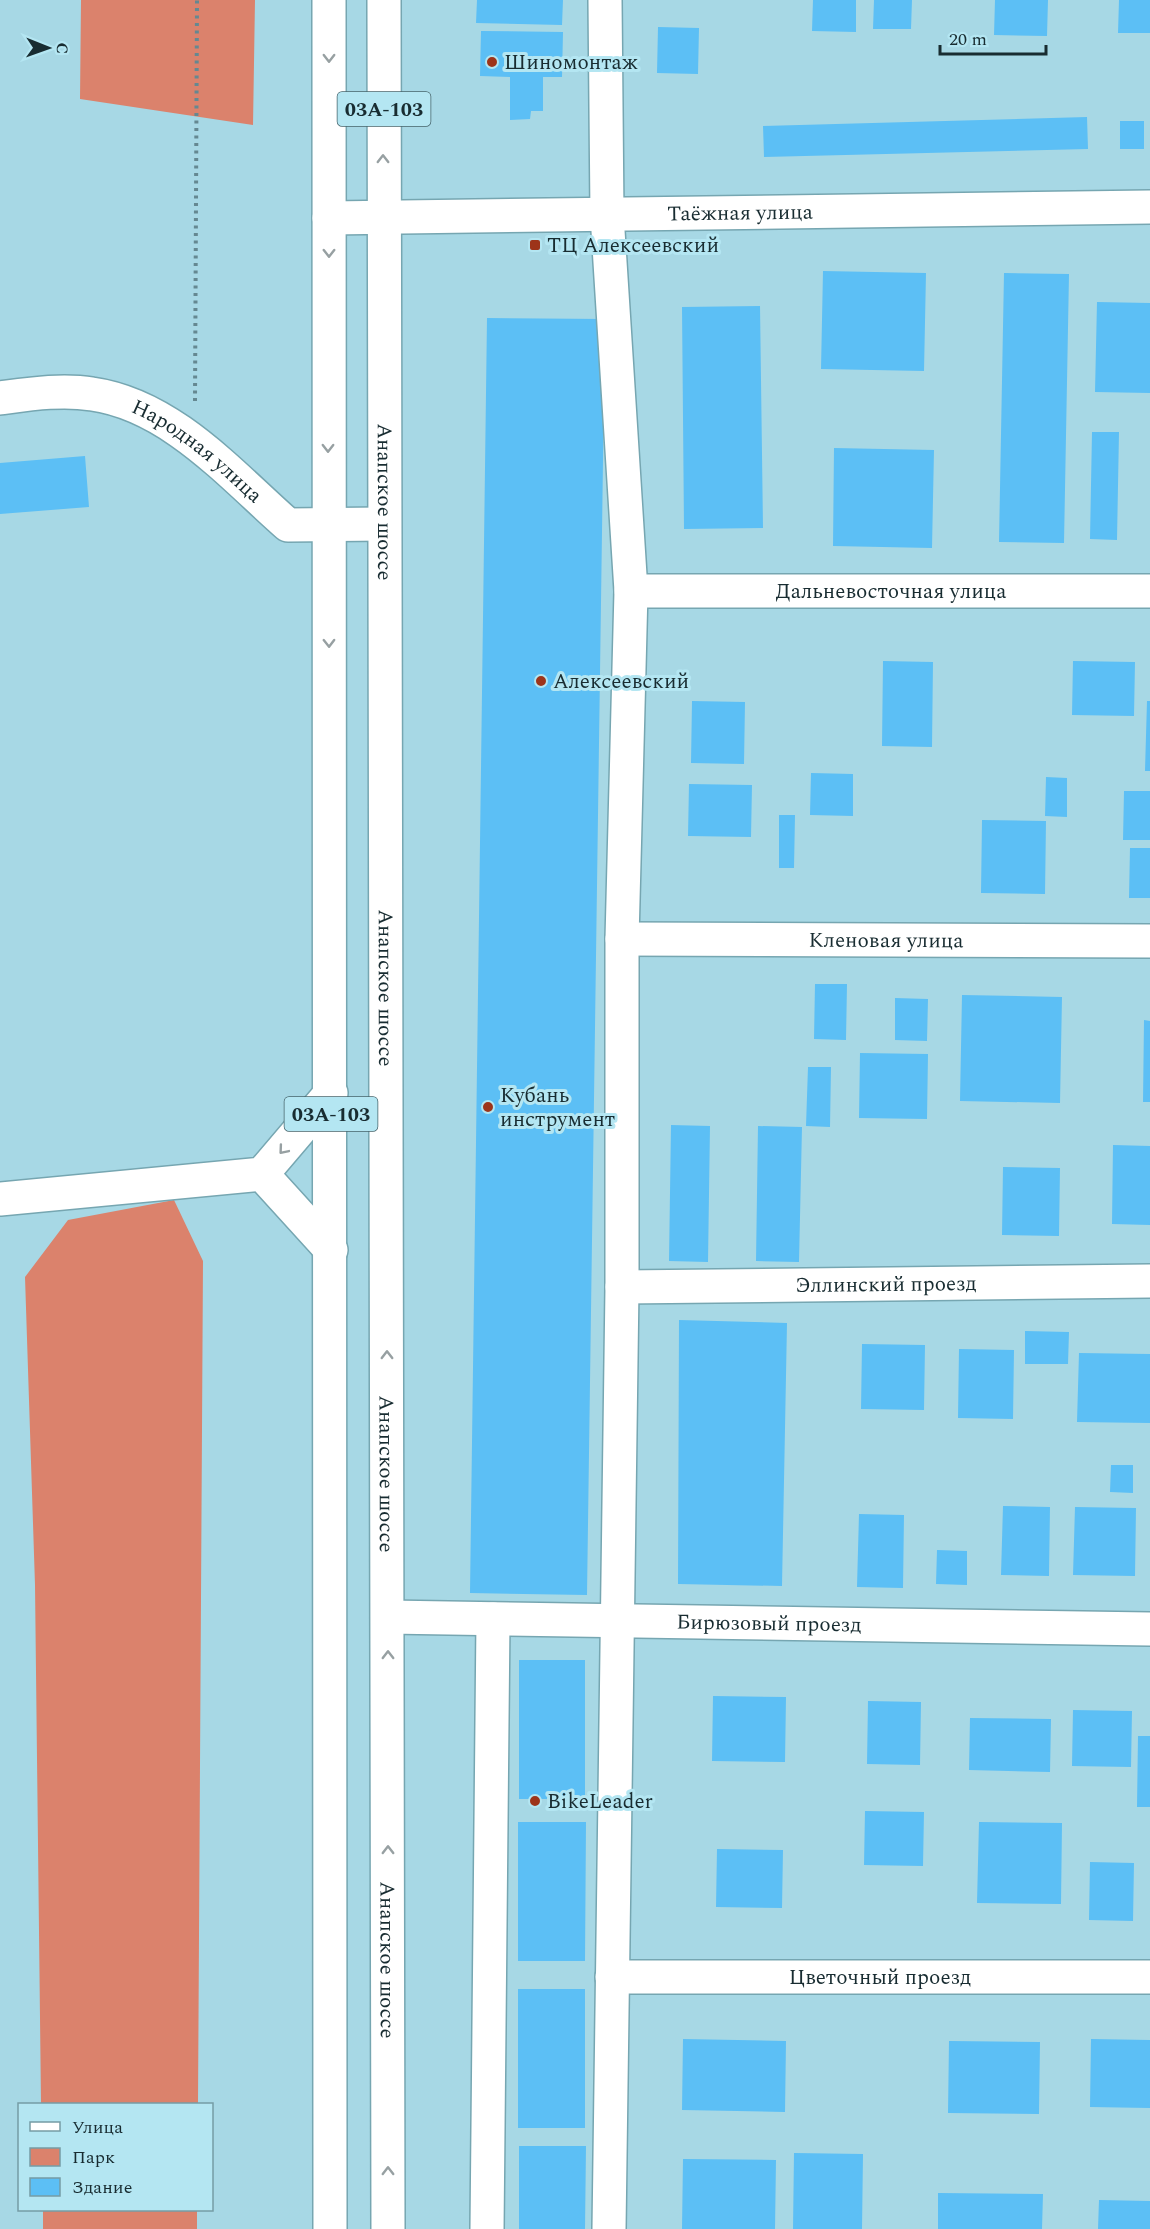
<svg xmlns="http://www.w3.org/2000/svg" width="1150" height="2229" font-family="Spectral,serif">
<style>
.green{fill:#db826c}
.building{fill:#5cbff5}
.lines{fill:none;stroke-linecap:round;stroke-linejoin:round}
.minor-casing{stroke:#76a6b1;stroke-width:36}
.major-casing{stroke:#76a6b1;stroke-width:36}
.path{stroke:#658891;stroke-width:4;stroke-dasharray:3 4.5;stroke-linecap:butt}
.minor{stroke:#fff;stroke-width:33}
.major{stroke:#fff;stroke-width:33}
.oneway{stroke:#97a0a2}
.poi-dot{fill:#9d341a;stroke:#b4e6f2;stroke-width:2}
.labels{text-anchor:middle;stroke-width:6;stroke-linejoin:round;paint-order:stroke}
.shield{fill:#b4e6f2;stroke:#47646b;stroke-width:1.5}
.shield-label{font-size:20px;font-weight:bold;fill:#182c31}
.poi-label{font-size:21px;fill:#182c31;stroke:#b4e6f2;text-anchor:start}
.street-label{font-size:21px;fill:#182c31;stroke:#b4e6f2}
</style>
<rect width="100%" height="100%" fill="#a7d8e5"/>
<!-- green -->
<path class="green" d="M81,0H255L253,125L80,99Z
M174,1200L203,1261L198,2104H41L35,1585L25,1277L68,1220Z
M43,2210H197V2229H43Z"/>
<!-- building -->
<path class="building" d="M477,0H563L562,25L476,23Z
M813,0H856V32L812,31Z
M874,0H912L911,29H873Z
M995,0H1048L1047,36L994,35Z
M1119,0H1150V33H1118Z
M658,27L699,28L698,74L657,73Z
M481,31L563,32L562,77H543V111H531L530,119L510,120V77L480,76Z
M1087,117L1088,149L764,157L763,126Z
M1120,121H1144V149H1120Z
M823,271L926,273L924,371L821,369Z
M1004,273L1069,274L1064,543L999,542Z
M1097,302L1150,303V393L1095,392Z
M760,306L763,528L684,529L682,307Z
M487,318L605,319L587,1595L470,1593Z
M1092,432H1119L1117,540L1090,539Z
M834,448L934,450L932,548L833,546Z
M85,456L89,507L0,514V463Z
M883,661L933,662L932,747L882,746Z
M1073,661L1135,662L1134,716L1072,715Z
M692,701L745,702L744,764L691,763Z
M1147,701H1150V771H1145Z
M811,773L853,774V816L810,815Z
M1046,777L1067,778V817L1045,816Z
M689,784L752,785L751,837L688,836Z
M1124,791H1150V840H1123Z
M779,815H795L794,868H779Z
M982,820L1046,821L1045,894L981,893Z
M1130,848H1150V898H1129Z
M815,984H847L846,1040L814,1039Z
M962,995L1062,997L1060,1103L960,1101Z
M895,998L928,999L927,1041L895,1040Z
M1144,1020L1150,1021V1102H1143Z
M860,1053L928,1054L927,1119L859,1118Z
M808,1067H831L830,1127L806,1126Z
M671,1125L710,1126L708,1262L669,1261Z
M758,1126L802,1127L799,1262L756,1261Z
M1113,1145L1150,1146V1225L1112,1224Z
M1003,1167L1060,1168L1059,1236L1002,1235Z
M679,1320L787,1323L782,1586L678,1584Z
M1025,1331L1069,1332L1068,1364H1025Z
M862,1344L925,1345L924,1410L861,1409Z
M959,1349L1014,1350L1013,1419L958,1418Z
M1079,1353L1150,1354V1423L1077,1422Z
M1111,1465H1133V1493L1110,1492Z
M1003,1506L1050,1507L1049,1576L1001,1575Z
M1075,1507L1136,1508L1135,1576L1073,1575Z
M859,1514L904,1515L903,1588L857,1587Z
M937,1550L967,1551V1585L936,1584Z
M519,1660H585V1799H519Z
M713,1696L786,1697L785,1762L712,1761Z
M868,1701L921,1702L920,1765L867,1764Z
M1073,1710L1132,1711L1131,1767L1072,1766Z
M970,1718L1051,1719L1050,1772L969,1770Z
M1138,1736H1150V1807H1137Z
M865,1811L924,1812L923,1866L864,1865Z
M518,1822H586L585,1961H518Z
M979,1822L1062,1823L1061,1904L977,1903Z
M717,1849L783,1850L782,1908L716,1907Z
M1090,1862L1134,1863L1133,1921L1089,1920Z
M518,1989H585V2128H518Z
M683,2039L786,2041L785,2112L682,2110Z
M1091,2039L1150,2040V2108L1090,2107Z
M949,2041L1040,2042L1039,2114L948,2113Z
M519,2146H586L585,2229H519Z
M794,2153L863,2154L862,2229H793Z
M683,2159L776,2160L775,2229H682Z
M938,2193L1043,2194L1042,2229H938Z
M1099,2200L1150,2201V2229H1098Z"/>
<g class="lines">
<defs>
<g id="minor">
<path d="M605,0L607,215L631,591L622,939V1287L609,2229"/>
<path id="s1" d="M329,218L1150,207"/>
<path id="s2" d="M0,398C30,394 62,389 92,394C171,405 231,475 288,525L384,524"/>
<path id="s3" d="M631,591H1150"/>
<path id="s4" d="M622,939L1150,941"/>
<path d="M262,1174L331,1250"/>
<path d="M0,1199L262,1174L331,1093"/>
<path id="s5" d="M622,1287L1150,1281"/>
<path id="s6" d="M388,1617L1150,1629"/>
<path id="s7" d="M612,1977H1150"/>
<path d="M487,2229L493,1619"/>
</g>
<g id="major">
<path d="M329,0L330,2229"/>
<path id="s8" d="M384,0L388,2229"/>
</g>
</defs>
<!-- minor casing -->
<use href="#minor" class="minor-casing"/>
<!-- major casing -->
<use href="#major" class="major-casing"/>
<!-- path -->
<path class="path" d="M195,401L197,0"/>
<!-- minor -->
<use href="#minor" class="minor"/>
<!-- major -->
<use href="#major" class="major"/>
</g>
<!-- one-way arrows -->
<defs><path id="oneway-chevron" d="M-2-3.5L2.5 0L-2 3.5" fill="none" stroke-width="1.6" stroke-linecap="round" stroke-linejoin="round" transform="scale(1.5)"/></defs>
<g class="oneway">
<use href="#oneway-chevron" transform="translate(329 58) rotate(90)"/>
<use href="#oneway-chevron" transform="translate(383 159) rotate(-90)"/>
<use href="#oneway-chevron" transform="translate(329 253) rotate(90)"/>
<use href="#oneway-chevron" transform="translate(328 448) rotate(90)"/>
<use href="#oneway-chevron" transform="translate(329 643) rotate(89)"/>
<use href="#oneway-chevron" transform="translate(283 1150) rotate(130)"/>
<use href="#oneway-chevron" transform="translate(387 1355) rotate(-90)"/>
<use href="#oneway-chevron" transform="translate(388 1655) rotate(-90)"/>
<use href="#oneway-chevron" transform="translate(388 1850) rotate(-90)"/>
<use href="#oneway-chevron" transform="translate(388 2171) rotate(-90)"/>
</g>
<!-- markers -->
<g class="poi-dot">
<circle cx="492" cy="62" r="6"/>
<rect x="529" y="239" width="12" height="12" rx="3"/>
<circle cx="541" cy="681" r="6"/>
<circle cx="488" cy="1107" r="6"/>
<circle cx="535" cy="1801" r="6"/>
</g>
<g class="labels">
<!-- shield labels -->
<g class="shield">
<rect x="337.5" y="92" width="93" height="34" rx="4.5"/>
<rect x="284.5" y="1097" width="93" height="34" rx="4.5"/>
</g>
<g class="shield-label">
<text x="384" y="116">03А-103</text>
<text x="331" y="1121">03А-103</text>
</g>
<!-- poi labels -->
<g class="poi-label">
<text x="504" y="69">Шиномонтаж</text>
<text x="547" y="252">ТЦ Алексеевский</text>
<text x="553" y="688">Алексеевский</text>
<text x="500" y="1102">Кубань<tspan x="500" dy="24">инструмент</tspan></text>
<text x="547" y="1808">BikeLeader</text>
</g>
<!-- street labels -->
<g class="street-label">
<text dy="7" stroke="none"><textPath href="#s1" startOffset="411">Таёжная улица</textPath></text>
<text dy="7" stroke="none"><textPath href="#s2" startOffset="214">Народная улица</textPath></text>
<text dy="7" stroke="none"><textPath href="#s8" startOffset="502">Анапское шоссе</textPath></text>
<text dy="7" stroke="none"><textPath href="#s3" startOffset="260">Дальневосточная улица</textPath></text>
<text dy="7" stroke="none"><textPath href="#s4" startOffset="264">Кленовая улица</textPath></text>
<text dy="7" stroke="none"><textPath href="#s8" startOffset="988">Анапское шоссе</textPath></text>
<text dy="7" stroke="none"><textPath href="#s5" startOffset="264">Эллинский проезд</textPath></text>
<text dy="7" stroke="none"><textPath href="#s8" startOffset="1474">Анапское шоссе</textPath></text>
<text dy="7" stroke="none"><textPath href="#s6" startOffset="381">Бирюзовый проезд</textPath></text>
<text dy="7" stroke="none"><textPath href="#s8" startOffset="1960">Анапское шоссе</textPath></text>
<text dy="7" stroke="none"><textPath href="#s7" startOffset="268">Цветочный проезд</textPath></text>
</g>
</g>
<!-- legend -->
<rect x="18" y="2103" width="195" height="108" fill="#b4e6f2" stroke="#769ca5" stroke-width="1.5"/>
<rect x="30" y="2122" width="30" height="9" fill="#ffffff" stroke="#769ca5" stroke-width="1.5"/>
<text x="72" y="2133" font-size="18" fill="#182c31">Улица</text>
<rect x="30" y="2148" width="30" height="18" fill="#db826c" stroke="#769ca5" stroke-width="1.5"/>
<text x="72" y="2163" font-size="18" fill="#182c31">Парк</text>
<rect x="30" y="2178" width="30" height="18" fill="#5cbff5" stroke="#769ca5" stroke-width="1.5"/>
<text x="72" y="2193" font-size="18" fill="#182c31">Здание</text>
<!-- north arrow -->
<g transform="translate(48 48) rotate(91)" stroke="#b4e6f2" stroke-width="4.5" paint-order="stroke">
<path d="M0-4.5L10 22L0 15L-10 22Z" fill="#182c31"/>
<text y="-9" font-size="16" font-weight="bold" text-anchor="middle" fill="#182c31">С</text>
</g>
<!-- scale -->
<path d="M940 45v9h106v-9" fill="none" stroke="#182c31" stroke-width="3"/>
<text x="949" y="45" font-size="18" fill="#182c31" stroke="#b4e6f2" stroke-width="4.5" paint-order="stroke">20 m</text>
</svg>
